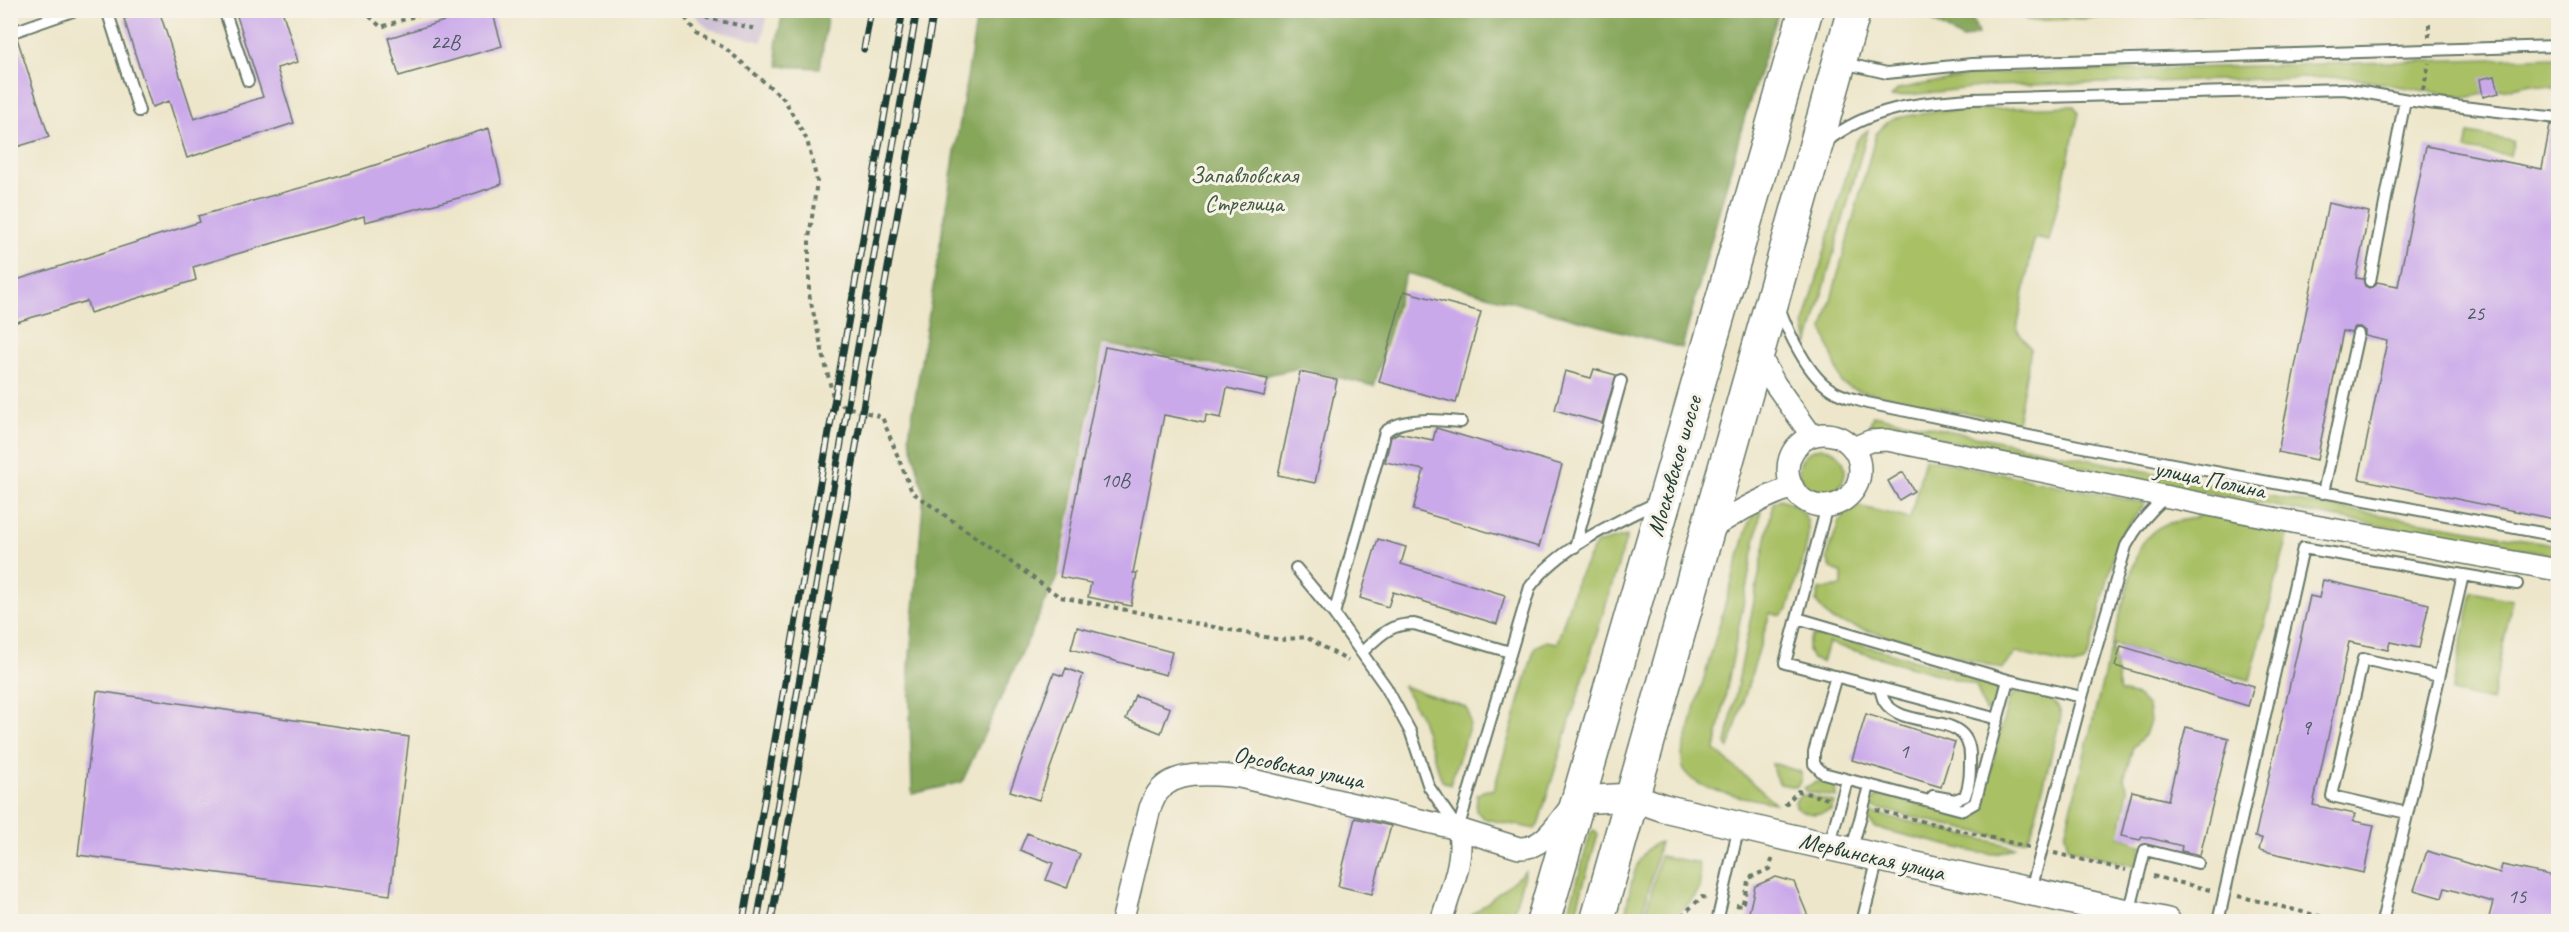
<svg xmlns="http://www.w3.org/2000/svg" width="2569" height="932" font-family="Caveat,sans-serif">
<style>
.industrial{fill:#ccbed4}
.green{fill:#a9c065;stroke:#647e4c;stroke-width:1.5}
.forest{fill:#86a65a;stroke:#527247;stroke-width:1.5}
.building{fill:#caa9ea}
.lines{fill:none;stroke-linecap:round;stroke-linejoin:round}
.service-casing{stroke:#677868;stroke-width:14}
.minor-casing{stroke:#677868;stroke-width:24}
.tertiary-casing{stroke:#677868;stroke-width:30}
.primary-casing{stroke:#677868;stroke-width:36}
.path{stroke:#677868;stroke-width:4;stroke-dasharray:4.5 4.5;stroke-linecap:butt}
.service{stroke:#fff;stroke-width:10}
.minor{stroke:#fff;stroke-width:21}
.tertiary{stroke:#fff;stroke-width:27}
.primary{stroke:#fff;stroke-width:33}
.rail-casing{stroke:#1f3d34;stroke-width:7}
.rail{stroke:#f7f3e8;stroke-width:4.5;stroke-dasharray:14;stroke-linecap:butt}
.labels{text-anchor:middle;stroke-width:6;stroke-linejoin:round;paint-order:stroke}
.number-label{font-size:21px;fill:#4a5862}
.park-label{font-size:24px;fill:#425e40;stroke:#f7f3e8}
.street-label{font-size:24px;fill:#1f3d34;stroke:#f7f3e8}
</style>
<rect width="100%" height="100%" fill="#f7f3e8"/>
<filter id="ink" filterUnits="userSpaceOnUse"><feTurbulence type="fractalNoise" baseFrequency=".0167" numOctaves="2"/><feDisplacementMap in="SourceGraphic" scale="12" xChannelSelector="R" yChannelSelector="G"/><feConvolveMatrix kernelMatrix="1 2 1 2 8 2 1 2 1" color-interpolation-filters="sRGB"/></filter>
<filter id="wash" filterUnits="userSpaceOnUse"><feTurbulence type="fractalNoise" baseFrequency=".008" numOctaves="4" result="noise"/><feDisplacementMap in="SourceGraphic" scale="24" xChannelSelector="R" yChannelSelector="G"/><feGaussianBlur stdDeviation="1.35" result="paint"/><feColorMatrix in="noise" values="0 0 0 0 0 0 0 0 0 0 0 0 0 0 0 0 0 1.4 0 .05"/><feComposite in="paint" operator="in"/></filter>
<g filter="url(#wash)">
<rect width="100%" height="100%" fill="#ede6ca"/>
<!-- industrial -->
<path class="industrial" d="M691,11H768L762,42L709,29Z"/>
<!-- green -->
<path class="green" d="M2023,10H2254V11L2027,21Z
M2558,57V89L2531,84L2465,98L2346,77L1989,86L1891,97L1898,89L1978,74Z
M2074,106L2079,113L2049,241L2034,238L2017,330L2031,349L2017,423L1859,391L1842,384L1823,329L1876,134L1891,119L1934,111Z
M1868,130L1808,345L1804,324L1855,144L1860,136Z
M2469,133L2513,141L2510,156L2466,149Z
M1873,415L2257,494L2558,545V556L2299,511L1870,425Z
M1799 471a23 23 0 1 1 46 0a23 23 0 1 1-46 0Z
M1925,458L2145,503L2118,539L2090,651L2084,663L2073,666L2016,653L2002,669L1831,620L1816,602L1819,590L1842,586V573L1831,568L1827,558L1839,521L1855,505L1910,519Z
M1780,499C1790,502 1802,508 1806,518C1815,537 1793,588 1788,609L1780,616L1770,613L1729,748L1726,744L1773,503Z
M1762,506L1715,750L1775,803C1752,798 1693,793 1683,768C1682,765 1682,758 1682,754L1749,522L1756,510Z
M2203,514L2289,532L2250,680L2112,644L2120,692L2138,696L2148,706L2150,721L2145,735L2133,747L2124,779L2128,790L2119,836L2142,845L2137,867L2068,848L2065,834C2085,754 2103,673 2126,594C2130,581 2135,552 2143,542C2165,515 2178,526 2203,514Z
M1627,536L1538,825L1535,829L1485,819L1476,811L1477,795L1483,791L1494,789L1535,647L1546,641L1557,643L1577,580L1596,544Z
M2472,592L2512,600L2492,701L2452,692Z
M1824,634L1988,681L1998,687L2001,698L1996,707L1985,711L1976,685L1828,643L1822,662L1812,659C1807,650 1806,645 1812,636Z
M1403,686L1463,706L1468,710L1470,724L1450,785L1442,781L1420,716Z
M2024,692C2042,697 2058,695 2061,716L2032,831L2025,840L2014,841L1871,807V803L1880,794L1967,817L1980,808L2009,699L2015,693Z
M1772,763L1798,771L1801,774V782L1796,787L1780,784L1774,774Z
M1823,779H1829L1835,785L1836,797L1805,791L1804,788Z
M1806,795L1834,802L1831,810C1817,815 1808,816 1796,807L1795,802L1799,796Z
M1869,812L2015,847L1997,854L1979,853L1876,828L1869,821Z
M1594,830L1598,834L1573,921H1566L1591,832Z
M1660,842L1641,921H1624C1630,896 1631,851 1660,842Z
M1660,856L1698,863C1706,895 1691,901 1669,921H1644Z
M1525,871L1511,921H1465Z"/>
<!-- forest -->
<path class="forest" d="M978,10H1779V11L1745,116L1682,348L1406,273L1374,386L1300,368L1267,375L1103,344L1057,577L962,782L912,794L909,668L924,493L909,436Z
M783,11H828L820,68L779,66L776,46Z
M1921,11H1970L1978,34L1962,39L1923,15Z"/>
<g id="blocks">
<!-- building -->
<path class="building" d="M150,10H159L194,119L263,97L235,10H282L298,62L277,68L294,123L187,158L169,101L152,107L124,19Z
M480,10H492L502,46L399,76L388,38Z
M17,38L49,137L10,149V40Z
M2495,76L2499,93L2483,97L2480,79Z
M2550,125H2559V520L2359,479L2387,341L2365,336V331L2360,327H2355L2351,333L2343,331L2317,460L2278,452L2328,203L2369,212L2356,278L2363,279L2365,286L2369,288L2375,286L2377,282L2398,286L2426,146L2542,169Z
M489,128L502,184L470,195L365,222L364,216L193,267L196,280L90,313L87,301L10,324V282L200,222L198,216L329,180Z
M1404,291L1481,312L1456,403L1379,382Z
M1105,347L1268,379L1264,396L1227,388L1221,418L1206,415L1205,423L1164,415L1133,573H1137L1131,606L1088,597L1091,583L1060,577Z
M1594,369L1616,375L1602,423L1555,410L1565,371L1591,378Z
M1300,372L1337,380L1315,483L1278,475Z
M1436,428L1562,465L1539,547L1413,510L1424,470L1385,462L1391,437L1398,433L1433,440Z
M1903,472L1914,491L1899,500L1888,481Z
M1378,539L1406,547L1401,564L1505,595L1497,624L1393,592L1388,607L1360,598Z
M2323,580L2429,604L2419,648L2390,642L2388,650L2349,642L2313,805L2355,814L2353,821L2374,825L2364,873L2259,850L2262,838L2255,837L2310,596L2319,598Z
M1077,627L1172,652L1166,675L1071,649Z
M2121,646L2254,686L2248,706L2115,666Z
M1066,668L1083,675L1039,800L1010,791L1054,673L1063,676Z
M97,691L409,737L390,895L78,855Z
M1135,695L1170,708L1161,733L1126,719Z
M1866,714L1955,742L1941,787L1852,760Z
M2186,727L2229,738L2200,855L2181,851L2182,846L2142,836L2140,840L2121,836L2132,791L2168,800Z
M1355,818L1391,826L1372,894L1338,886Z
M1027,833L1080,854L1067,888L1046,880L1053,863L1020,850Z
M2427,851L2500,873L2502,865L2559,877V921H2488L2493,902L2445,888L2442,898L2414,890Z
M1776,877L1794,882L1810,921H1747L1755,886Z"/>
</g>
</g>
<g filter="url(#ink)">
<use href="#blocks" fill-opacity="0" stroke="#677868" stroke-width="1.5"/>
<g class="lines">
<defs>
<path id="service" d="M107,10L139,111
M224,10L248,81
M10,33L76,10
M1843,63L1887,73L1972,64L2558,46
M1826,142C1868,108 1920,102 1972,99L2344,89L2420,102L2558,118
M2370,281L2405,100
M1779,307C1788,332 1808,376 1832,390C1842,397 1856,399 1867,403L2098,450L2558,536
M2323,493L2358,334
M1827,506L1797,618L2008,680L2082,697
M1575,547L1621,381
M1296,568L1334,614L1386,687L1411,733L1429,787L1456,826
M1334,614L1385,432C1403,416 1438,420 1461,422
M1797,618L1785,663L1998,719
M1362,652C1380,636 1388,624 1414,624L1510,652
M1836,676L1814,752V764L1823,773L1963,810L1975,803L2008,680
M1880,688C1881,691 1882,697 1884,701C1905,734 1973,706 1970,760C1970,773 1970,784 1965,796L1955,800L1933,796
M2407,813L2332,796L2363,659L2439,676
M1458,829L1530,587C1560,547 1614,523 1658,502
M1829,847L1847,780
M1851,852L1869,786
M2031,890L2082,697L2126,546C2137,525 2149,511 2167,496
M2129,913L2145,850L2198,863
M1717,922L1739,826
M1862,922L1878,858
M2218,922L2303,548L2517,584
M2382,922L2463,575"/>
<path id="minor" d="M1757,350L1775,384L1812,436
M1788 470a36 36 0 1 1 72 0a36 36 0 1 1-72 0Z
M1853,448L1870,441L1887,440L2298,523L2558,570
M1706,532C1734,513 1760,498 1793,487
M1122,922L1150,808C1153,802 1155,795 1159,791C1177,769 1215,775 1240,777L1458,829L1519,848C1543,849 1556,825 1570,808
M1441,922C1449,893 1466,859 1458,829"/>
<path id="tertiary" d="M1578,800L1632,797L1664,808L1778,835L2167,922"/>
<path id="primary" d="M1543,922L1806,10
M1597,922L1854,10"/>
</defs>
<!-- service casing -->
<use href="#service" class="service-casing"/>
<!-- minor casing -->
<use href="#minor" class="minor-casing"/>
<!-- tertiary casing -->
<use href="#tertiary" class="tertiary-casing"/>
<!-- primary casing -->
<use href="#primary" class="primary-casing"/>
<!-- path -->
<path class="path" d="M363,10L381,27L433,10
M680,10L696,33L725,48L784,99L807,140L817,181L809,239V294L834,401L847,407L882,417L912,492L1060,597L1281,640L1306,637L1348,661
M700,10L707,18L756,29
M2429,24V37
M2423,90L2429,63
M1785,805L1798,791L1828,799
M1876,810L2029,847
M2054,853L2126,870
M2153,876L2210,890
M2238,896L2343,922
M1736,905L1742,906L1749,878L1769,869L1773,857
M1675,922L1702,897L1708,898"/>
<!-- service -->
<use href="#service" class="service"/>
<!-- minor -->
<use href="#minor" class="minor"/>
<!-- tertiary -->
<use href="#tertiary" class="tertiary"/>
<!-- primary -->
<use href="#primary" class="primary"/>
<defs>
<path id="rail" d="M864,49L871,10
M743,922L903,10
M757,922L917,10
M771,922L934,10"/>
</defs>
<!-- rail casing -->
<use href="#rail" class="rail-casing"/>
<!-- rail -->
<use href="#rail" class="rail"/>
</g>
</g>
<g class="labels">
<!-- number labels -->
<g class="number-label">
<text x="445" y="49">22В</text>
<text x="2475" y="320">25</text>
<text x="1115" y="487">10В</text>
<text x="2306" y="734">9</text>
<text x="1904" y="758">1</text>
<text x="2517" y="903">15</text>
</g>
<!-- park labels -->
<g class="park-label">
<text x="1244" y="183">Запавловская<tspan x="1244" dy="28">Стрелица</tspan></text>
</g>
<!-- street labels -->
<g class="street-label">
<text transform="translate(1674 466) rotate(-74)" y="8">Московское шоссе</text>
<text transform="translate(2210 479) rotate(12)" y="8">улица Полина</text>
<text transform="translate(1299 767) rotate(12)" y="8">Орсовская улица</text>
<text transform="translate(1872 856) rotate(13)" y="8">Мервинская улица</text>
</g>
</g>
<!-- margin -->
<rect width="2569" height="932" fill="none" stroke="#f7f3e8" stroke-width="36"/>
</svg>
